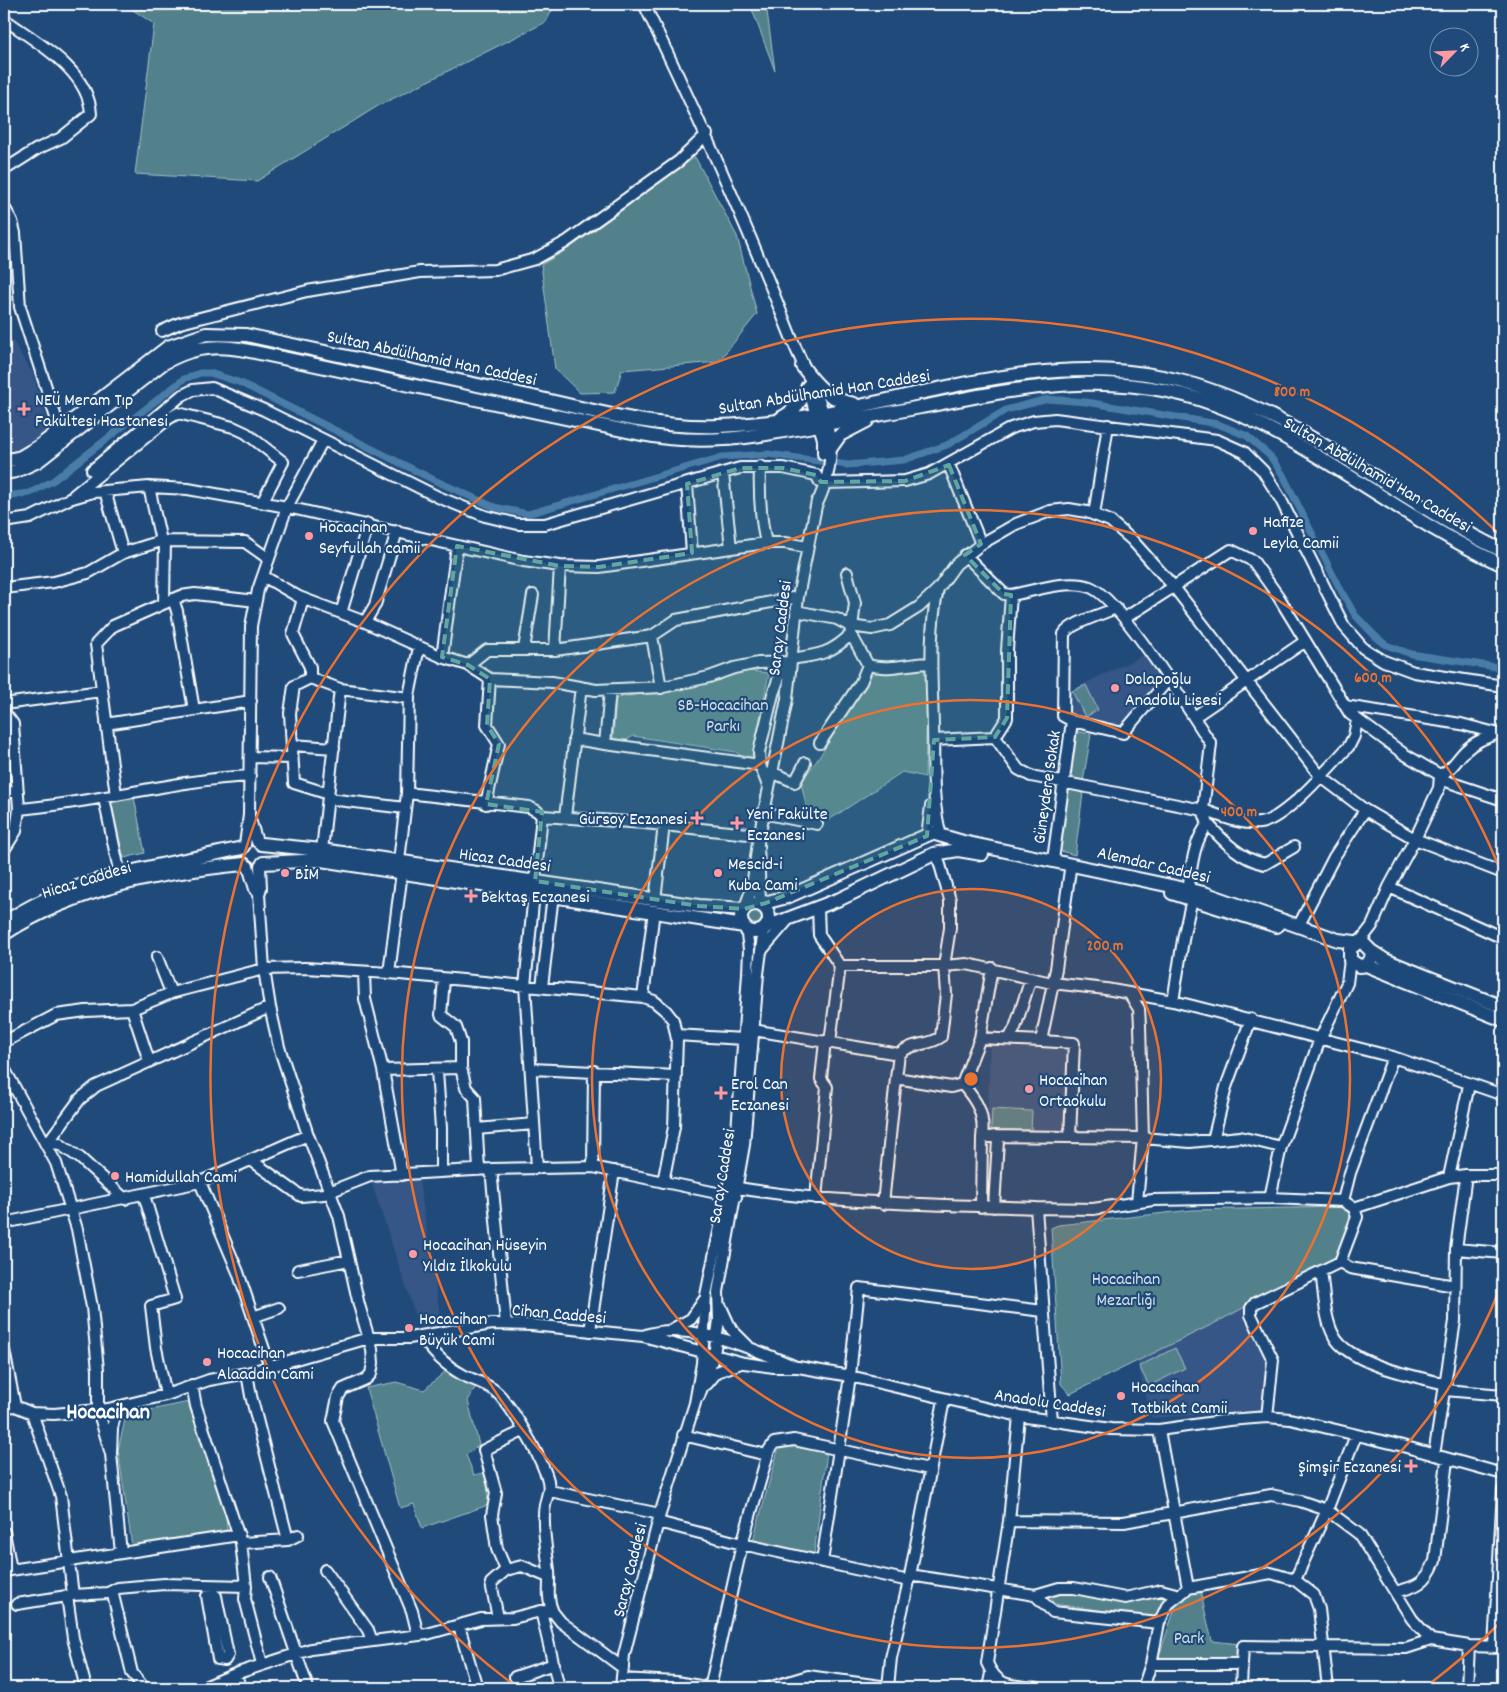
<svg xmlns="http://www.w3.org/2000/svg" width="1507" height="1692" font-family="Dekko,sans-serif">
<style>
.built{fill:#345786}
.green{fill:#52818b;stroke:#a8c0c5}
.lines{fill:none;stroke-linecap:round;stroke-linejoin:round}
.canal{stroke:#4a7da8;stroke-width:7}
.minor-casing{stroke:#fff;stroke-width:14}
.major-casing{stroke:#fff;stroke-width:16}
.minor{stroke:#1f4a7a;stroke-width:10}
.major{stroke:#1f4a7a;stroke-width:12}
.marked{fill:#63a6a1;fill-opacity:0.2;stroke:#63a6a1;stroke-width:4;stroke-dasharray:10 6;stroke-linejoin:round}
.ring{fill:none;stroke:#eb7230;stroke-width:2.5}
.poi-dot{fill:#ff9aa2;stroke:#1f4a7a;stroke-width:2}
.labels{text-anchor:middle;stroke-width:4.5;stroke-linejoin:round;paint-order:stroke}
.street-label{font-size:18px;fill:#fff;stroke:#1f4a7a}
.poi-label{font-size:18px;fill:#fff;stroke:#1f4a7a;text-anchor:start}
.park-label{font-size:18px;fill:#d4e0e2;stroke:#1f4a7a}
.district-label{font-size:22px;font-weight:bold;fill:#fff;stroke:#1f4a7a}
.centre{fill:#eb7230;stroke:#1f4a7a;stroke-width:2.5}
.ring-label{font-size:15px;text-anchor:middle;font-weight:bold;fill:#eb7230;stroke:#1f4a7a;stroke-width:4.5;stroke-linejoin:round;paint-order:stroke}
</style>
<rect width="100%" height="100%" fill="#1f4a7a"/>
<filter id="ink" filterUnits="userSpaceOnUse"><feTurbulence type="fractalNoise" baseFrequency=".02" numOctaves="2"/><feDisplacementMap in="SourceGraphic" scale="10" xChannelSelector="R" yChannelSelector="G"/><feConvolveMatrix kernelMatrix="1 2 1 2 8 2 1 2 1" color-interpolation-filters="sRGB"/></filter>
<g filter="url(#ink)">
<!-- built -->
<path class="built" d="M4,327L32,372L50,430L25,446L11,452H4Z
M1144,655L1159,676L1160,682L1121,729L1069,715L1067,692Z
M4,718L9,726L12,789L4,791Z
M990,1042L1070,1046L1068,1135L987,1132Z
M419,1180L442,1327H419L371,1181Z
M1243,1308L1270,1363L1265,1411L1151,1418L1137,1361Z"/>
<!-- green -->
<path class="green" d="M124,4H555L546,22L378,106L257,181L135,174L154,24Z
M750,4H766L775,71Z
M695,157L737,236L757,314L718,362L622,370L615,392L580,393L555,369L541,265L571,247Z
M928,667L925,777L902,772L829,820L808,815L801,782L818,759L873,670Z
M748,671L769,673L753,754L746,760L736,752L633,736L623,742L613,740L616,698L705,683Z
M1086,685L1098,710L1085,717L1072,691Z
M1075,731L1091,734L1083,782L1067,779Z
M1066,788L1083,793L1075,855L1057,850Z
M134,797L145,853L124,858L109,800Z
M746 917a8 8 0 1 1 16 0a8 8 0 1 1-16 0Z
M992,1109L1032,1111L1031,1132L991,1130Z
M1340,1207L1346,1209L1353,1221L1338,1258L1213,1324L1070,1394L1061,1384L1051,1228L1058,1225L1192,1210Z
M1175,1348L1185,1368L1149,1386L1139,1366Z
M448,1369L476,1386L468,1401L479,1445L466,1455L474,1475L487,1472L488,1505L422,1528L414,1504L400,1508L366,1388L396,1382L424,1390Z
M189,1402L226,1509L227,1531L132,1546L118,1450L126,1415Z
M784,1445L827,1452L814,1555L753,1540L779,1447Z
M1200,1590L1212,1641L1240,1644L1238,1659L1161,1658L1159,1656L1177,1602L1189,1591Z
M1064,1593L1127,1602L1166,1595L1159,1618H1155L1054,1604L1051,1599L1054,1594Z"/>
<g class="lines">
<!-- canal -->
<path class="canal" d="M4,496L30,493L54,480L184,379L200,373H210L241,383L434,480L494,507L528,514L722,457L768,454L848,465L904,460L947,445L1006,410L1048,399L1086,402L1218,424L1247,436L1270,456L1283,475L1339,587L1355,615L1375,636L1386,645L1411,654L1503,668"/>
<defs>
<path id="minor" d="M644,4C696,112 745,220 789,332C802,366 822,398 829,434C834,458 826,485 816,506
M4,19C36,42 89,70 91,114L61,138L37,149L4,170
M4,207L12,221L15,233L20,307L60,430
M162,331L180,323L307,291L420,272L495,270L535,259L566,242L679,161L707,134
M808,388L823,439V454
M949,465L981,544
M760,466C759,493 760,517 766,543
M92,470L181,396L193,390L212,388L264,410L438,497L485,516L518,524H545L740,468H783L816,475L820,482L827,483L905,481L929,474L1011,428L1034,421L1055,419L1217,440L1244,452L1263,471L1281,500L1344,626L1363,648L1384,661L1414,672L1503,686
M723,473L731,548
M687,484L692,553
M149,487L161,541
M105,491L123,553
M74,495L168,419L178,413L233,427L246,433L283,462L263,501
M1094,515L1108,425
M4,522L30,518L69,499L93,492L149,487L188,489L287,507L523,561L560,566L599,567L766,543H785L807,547
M965,555L1004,594L1011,595C1034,591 1067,579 1090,587C1118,597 1192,714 1211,744L1203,810C1221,816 1241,825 1260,823C1285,820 1331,765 1349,746L1354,736L1357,720
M847,573L855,603L853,620L850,626L851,634L868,665C889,671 910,663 931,663
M263,576L299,597L365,622L442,657L468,665L490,679L552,682L596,690L663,687L709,677L734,668L758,663L791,662L782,669L773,694L759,752L760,765L768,786
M4,588L54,582L88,573L123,553L161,541L245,542L269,559
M938,589C928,634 932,680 933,726C934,763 931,799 941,836
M173,599L177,611L194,710
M303,599L293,634L310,667V678L340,689L409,698
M164,602L165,541
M796,611L837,619L850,626L872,629L890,625L919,607L938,589L956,564L981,544L1016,524L1050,511L1069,509L1087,512L1110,521L1132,540L1174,587L1320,776L1365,810L1415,839L1439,788L1440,775L1446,781L1503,800
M341,613L368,524
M1125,618L1231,550L1253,561L1278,596L1350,714L1404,754L1440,775C1452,770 1456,760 1465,751C1474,742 1485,738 1496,734
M365,622L375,605L397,531
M652,636L661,688
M524,649L533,595
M555,650L560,566
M442,657L457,546
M791,659C818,655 831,654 851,634
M468,665L487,650H555L652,636L676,620L798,597
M310,678L294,686L290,713L294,783L329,794
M4,704L101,691
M1345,706L1461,724L1503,735
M4,712L13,724L19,809L16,831L4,850
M1194,717L1304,642
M1072,721L1123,733L1168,680
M106,724L251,701
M995,737L1007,718V650L1011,595
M574,739L605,744L610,690
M934,740L995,737L1018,769L1031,776L1203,810L1208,824C1193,842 1192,866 1188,889
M820,743L861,682L868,665
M605,744L760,765
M292,745L334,748
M250,757L292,758
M771,772L795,782L805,763
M4,793L18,791
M407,793L529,807L537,811L542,816L535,881
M116,795L96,644L113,626L181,596L195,594L256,601
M104,798L120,875
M329,799L405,808
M486,804L499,744L487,725L490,679
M19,809C97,803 172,780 250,776
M762,813L817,824
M249,816L257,842
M542,816L644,823L758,835
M565,817L581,687
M1208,824C1223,841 1242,860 1265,864L1294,847
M927,836L931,806
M758,842L787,699L798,597L817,501
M245,845L249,815L251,626L258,590L287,507L323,440
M322,850L340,689
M1053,860L1072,721L1063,716L1064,634C1070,623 1103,614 1116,608
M399,861L407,793L409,696L419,647
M248,866L255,889L259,894L261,888L260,866
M1389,887L1503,938
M534,893L525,986L537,1167
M259,894L264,969L270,1007L279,1047L308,1135L339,1216L359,1305L372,1349L373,1363L371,1374L366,1379L343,1389L338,1397L333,1421L412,1611L418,1635
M655,900L664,825
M745,907L752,888L758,842L760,904
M818,908L819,935L840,966L830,1042
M1299,925L1334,857L1365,810
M1359,943L1372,926L1389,887L1415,839L1503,873
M762,950L787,921
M157,957L171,993
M840,966H944L967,964L1052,983L1106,989L1173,1001L1393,1057L1503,1095
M364,972L365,999L383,1070L402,1175
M389,973L402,872
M444,979L441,1015L456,1027L461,1042V1068L466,1088L475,1098L479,1170
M542,987L553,895
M1129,993L1139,1009L1140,1025L1143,1138L1137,1202
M643,997L654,911
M1173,1001L1184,934L1192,899
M132,1009L149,1061
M753,1030L899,1054
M676,1035L743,1039
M980,1038L992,968
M1009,1039L1015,1028L1031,978
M1041,1041L1074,1043L1070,1137
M4,1042L56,1015L86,1011L132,1009L171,993L264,969L305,968L389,973L643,997L654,1001L666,1011L673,1020L677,1039L674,1127L663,1182
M4,1068L56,1163L77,1229L92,1307L98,1370V1410L111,1454L112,1428L117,1407
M532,1069L676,1076
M383,1070L461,1068
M437,1071L441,1128V1172
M896,1078L899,1054C912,1042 929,1046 941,1037L946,994L944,966L950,928V900L937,854
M962,1084C977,1101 985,1114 982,1138
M477,1129L534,1124
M996,1136L1143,1138L1190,1142L1240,1137L1281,1147
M1213,1140L1226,1087L1251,1019
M46,1145L80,1099L96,1086L270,1007
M46,1145L58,1143L80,1158L125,1199
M251,1160L301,1196L324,1194L370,1176L491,1169L593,1167L736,1197
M593,1167L594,1071
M491,1169L506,1324
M1449,1177L1469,1085
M200,1182L238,1272L270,1367
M732,1187C832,1204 934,1204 1036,1208
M144,1195L175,1299L151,1306L156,1348L166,1395
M816,1198L827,1087L821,1079L825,1041
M1343,1201L1350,1173L1393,1057
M883,1204L896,1078L951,1087L962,1084L980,1038L1041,1041L1056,969L1070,870
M981,1207L982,1138L996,1136L998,1140L994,1207
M1354,1208L1449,1177L1466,1175
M4,1223L200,1182L308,1135
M1456,1249L1503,1253
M1340,1262L1350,1268L1455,1286
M298,1270L349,1260
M1321,1271C1324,1291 1324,1318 1334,1336C1348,1364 1417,1377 1446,1384
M721,1307L731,1329L748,1346
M253,1317L279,1308
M590,1331L614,1171
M669,1331L691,1319L704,1300
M421,1336C432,1352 446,1366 463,1375C473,1380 485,1383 494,1390C511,1403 538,1453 546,1474C553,1491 544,1498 544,1514C543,1534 547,1552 549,1571C550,1586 546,1597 553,1612
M643,1336C686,1319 754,1349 794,1366
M4,1350L15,1406
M247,1373L251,1396L288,1540
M707,1384L717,1372L741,1363
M192,1385L196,1406L241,1543L246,1586L245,1599L262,1664
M1445,1390L1503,1395
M699,1396L714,1355L719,1320L718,1292L744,1145L758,974L764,928
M4,1407L15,1406L32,1413L54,1414L108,1409L166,1395L209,1380L247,1373L369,1338H409L492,1324L532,1325L643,1336L744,1363L774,1367H798L850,1376L1019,1416L1111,1429L1159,1430L1229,1420L1267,1417L1290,1419L1399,1445L1503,1474
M32,1413L61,1496L73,1595
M1019,1416L1009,1521L987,1663C998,1689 1013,1685 1037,1688
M1267,1417L1273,1360L1251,1315V1308L1255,1303L1340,1262L1357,1217L1354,1208L1343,1201L1270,1198
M1052,1421L1036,1208L1093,1209L1153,1200L1270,1198L1281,1147L1320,1039L1347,983L1350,960
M1159,1430L1188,1588
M683,1435L767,1455
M111,1454L121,1553
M1434,1455L1455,1321L1456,1249L1466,1175H1503
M550,1491L660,1514
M1009,1521L1124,1522L1271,1495L1300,1501L1327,1510L1359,1534L1412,1619L1431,1640
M658,1522L742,1544L909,1581
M4,1532L11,1570
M241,1543L288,1540L298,1535
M822,1562L850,1376L859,1288L1043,1311
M325,1570L368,1630L372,1641
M506,1570L522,1566L548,1577
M4,1571L239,1535
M910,1575L1035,1595L1059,1588H1074L1125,1598L1161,1590L1180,1595
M270,1577L308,1688
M1295,1580L1327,1510L1356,1435
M112,1591L132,1673L144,1688
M1395,1592C1417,1587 1426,1583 1435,1561L1447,1460
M212,1593L216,1596L228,1655L225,1660L218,1659L207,1596Z
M1035,1595L1053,1612L1159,1623
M67,1596L73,1638L86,1688
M17,1604L73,1595L108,1593L118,1588L164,1584L246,1586
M541,1611L559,1688
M498,1618L491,1583L506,1570L497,1549L492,1515L496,1493L484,1450L523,1431
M459,1626L477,1688
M1494,1647L1503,1490
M1151,1664H1242L1243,1646L1406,1648L1431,1640L1469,1646
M235,1674L241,1688
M515,1677L554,1664
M622,1679L676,1682L712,1688
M202,1688L235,1674L311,1649L427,1634L481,1619L513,1618L541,1611L553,1612L561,1622L623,1668
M621,1688L624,1655L660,1514L695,1403L702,1363L706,1295L735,1155L737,1132L748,973L749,949L746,928
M710,1688L742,1544L769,1450L774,1443L794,1440L929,1469
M768,1688L808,1676L888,1687L891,1658L909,1581L944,1400
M988,1688L991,1673
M1143,1688L1151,1664L1159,1623L1168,1604L1188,1588L1271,1573L1295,1580L1314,1595L1319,1609L1328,1688
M1241,1688L1242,1664
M1467,1688L1469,1646L1503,1647"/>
<path id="major" d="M802,366C817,386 829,400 854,404
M781,418C795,411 802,400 808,386
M830,449L840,435L867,421
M4,461L21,457L38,447L168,347L206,334L246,335C338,355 431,375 524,395C588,409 653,429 719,426C868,421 1014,347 1163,377C1290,403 1389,497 1503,551
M4,473L16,471L38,461L162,364C187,349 211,344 240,349L641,434C680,442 721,441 760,435C814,426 868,417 921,407C1030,386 1126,365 1234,412C1328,453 1409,523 1503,565
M261,844L322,850L699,906L744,909
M263,863L321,860L744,926
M1172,893L1277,926
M741 918a14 14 0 1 1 28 0a14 14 0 1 1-28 0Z
M760,904L787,897L932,833L963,842L1204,893L1338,940L1363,943L1371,951C1373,960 1368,966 1359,966L1350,960V949L1356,944
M4,923C70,876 164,866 242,848
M766,927L840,899L934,854L958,850L982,854
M4,934C74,888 162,872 244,864
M1371,951L1385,960L1503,1007
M1366,965L1503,1020"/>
</defs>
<!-- minor casing -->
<use href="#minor" class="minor-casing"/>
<!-- major casing -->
<use href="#major" class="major-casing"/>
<!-- minor -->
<use href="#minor" class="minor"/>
<!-- major -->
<use href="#major" class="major"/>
</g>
</g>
<!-- marked area -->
<path class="marked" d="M949,465L981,544L965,555L1004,594L1011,595L1007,718L995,737L934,740L927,836L766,903L744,909L699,906L535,881L542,812L486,804L499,744L487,725L490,679L468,665L442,657L457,546L560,566L599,567L692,553L687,484L740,468H783L816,475L821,482L905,481Z"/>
<!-- distance rings -->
<circle cx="971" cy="1079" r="190" fill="#eb7230" fill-opacity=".12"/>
<g class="ring">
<circle cx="971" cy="1079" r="190"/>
<circle cx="971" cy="1079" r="379"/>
<path d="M1502 1283A569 569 0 1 1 1502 875"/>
<path d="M1503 1620A759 759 0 0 1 1428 1685M514 1685A759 759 0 1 1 1503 538"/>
</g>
<!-- markers -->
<g class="poi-dot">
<path d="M21.5 401.5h5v5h5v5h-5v5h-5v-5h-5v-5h5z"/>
<circle cx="1253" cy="531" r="5"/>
<circle cx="309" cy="536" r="5"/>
<circle cx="1115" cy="688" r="5"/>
<path d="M694.5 810.5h5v5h5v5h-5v5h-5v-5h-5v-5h5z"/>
<path d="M734.5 815.5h5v5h5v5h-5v5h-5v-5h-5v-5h5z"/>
<circle cx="285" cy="873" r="5"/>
<circle cx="718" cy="873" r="5"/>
<path d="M468.5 888.5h5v5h5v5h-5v5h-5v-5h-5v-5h5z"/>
<circle cx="1029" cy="1089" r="5"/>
<path d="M718.5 1085.5h5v5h5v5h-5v5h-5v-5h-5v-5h5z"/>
<circle cx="115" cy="1176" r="5"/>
<circle cx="413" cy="1254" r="5"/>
<circle cx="409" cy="1328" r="5"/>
<circle cx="207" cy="1362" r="5"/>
<circle cx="1121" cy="1396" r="5"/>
<path d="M1408.5 1458.5h5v5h5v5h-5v5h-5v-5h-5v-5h5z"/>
</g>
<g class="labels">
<!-- street labels -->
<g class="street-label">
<text transform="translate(432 357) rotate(12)" y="6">Sultan Abdülhamid Han Caddesi</text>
<text transform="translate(824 391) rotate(-9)" y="6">Sultan Abdülhamid Han Caddesi</text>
<text transform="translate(1378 474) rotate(30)" y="6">Sultan Abdülhamid Han Caddesi</text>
<text transform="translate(779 628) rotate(-83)" y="6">Saray Caddesi</text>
<text transform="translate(1046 787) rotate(-82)" y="6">Güneydere Sokak</text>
<text transform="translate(505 859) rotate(8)" y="6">Hicaz Caddesi</text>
<text transform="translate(1154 864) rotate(13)" y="6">Alemdar Caddesi</text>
<text transform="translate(86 879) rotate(-17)" y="6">Hicaz Caddesi</text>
<text transform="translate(721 1176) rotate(-81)" y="6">Saray Caddesi</text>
<text transform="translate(559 1313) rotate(5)" y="6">Cihan Caddesi</text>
<text transform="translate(1050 1402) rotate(9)" y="6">Anadolu Caddesi</text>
<text transform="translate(629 1570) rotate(-76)" y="6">Saray Caddesi</text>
</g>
<!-- poi labels -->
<g class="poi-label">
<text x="35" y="405">NEÜ Meram Tıp<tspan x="35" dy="21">Fakültesi Hastanesi</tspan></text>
<text x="1263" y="527">Hafize<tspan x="1263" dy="21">Leyla Camii</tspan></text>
<text x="319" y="532">Hocacihan<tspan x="319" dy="21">Seyfullah camii</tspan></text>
<text x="1125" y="684">Dolapoğlu<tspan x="1125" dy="21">Anadolu Lisesi</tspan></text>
<text x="747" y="819">Yeni Fakülte<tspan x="747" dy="21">Eczanesi</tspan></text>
<text x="687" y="824" text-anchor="end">Gürsoy Eczanesi</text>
<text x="728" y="869">Mescid-i<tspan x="728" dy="21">Kuba Cami</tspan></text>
<text x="295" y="879">BİM</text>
<text x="481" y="902">Bektaş Eczanesi</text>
<text x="1039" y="1085">Hocacihan<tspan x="1039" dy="21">Ortaokulu</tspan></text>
<text x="731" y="1089">Erol Can<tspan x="731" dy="21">Eczanesi</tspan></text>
<text x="125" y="1182">Hamidullah Cami</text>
<text x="423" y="1250">Hocacihan Hüseyin<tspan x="423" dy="21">Yıldız İlkokulu</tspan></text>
<text x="419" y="1324">Hocacihan<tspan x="419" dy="21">Büyük Cami</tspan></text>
<text x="217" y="1358">Hocacihan<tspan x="217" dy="21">Alaaddin Cami</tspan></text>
<text x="1131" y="1392">Hocacihan<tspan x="1131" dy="21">Tatbikat Camii</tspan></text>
<text x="1401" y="1472" text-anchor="end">Şimşir Eczanesi</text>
</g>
<!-- park labels -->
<g class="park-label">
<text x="723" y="710">SB-Hocacihan<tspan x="723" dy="21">Parkı</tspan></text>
<text x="1126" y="1284">Hocacihan<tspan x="1126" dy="21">Mezarlığı</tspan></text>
<text x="1189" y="1643">Park</text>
</g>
<!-- district labels -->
<g class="district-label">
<text x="108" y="1418">Hocacihan</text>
</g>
</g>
<circle cx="971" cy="1079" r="8" class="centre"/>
<g class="ring-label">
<text x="1292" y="396">800 m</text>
<text x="1373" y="682">600 m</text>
<text x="1239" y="816">400 m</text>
<text x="1105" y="950">200 m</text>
</g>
<!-- margin -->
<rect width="1507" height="1692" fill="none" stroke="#1f4a7a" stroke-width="20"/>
<rect x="10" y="10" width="1487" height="1672" fill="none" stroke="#fff" stroke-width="2" filter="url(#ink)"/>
<!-- north arrow -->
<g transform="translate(1454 52) rotate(66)"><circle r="24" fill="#1f4a7a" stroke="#7992af"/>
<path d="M0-4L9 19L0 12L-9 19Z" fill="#ff9aa2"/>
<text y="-8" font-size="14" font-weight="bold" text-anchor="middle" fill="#ffffff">K</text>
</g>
</svg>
